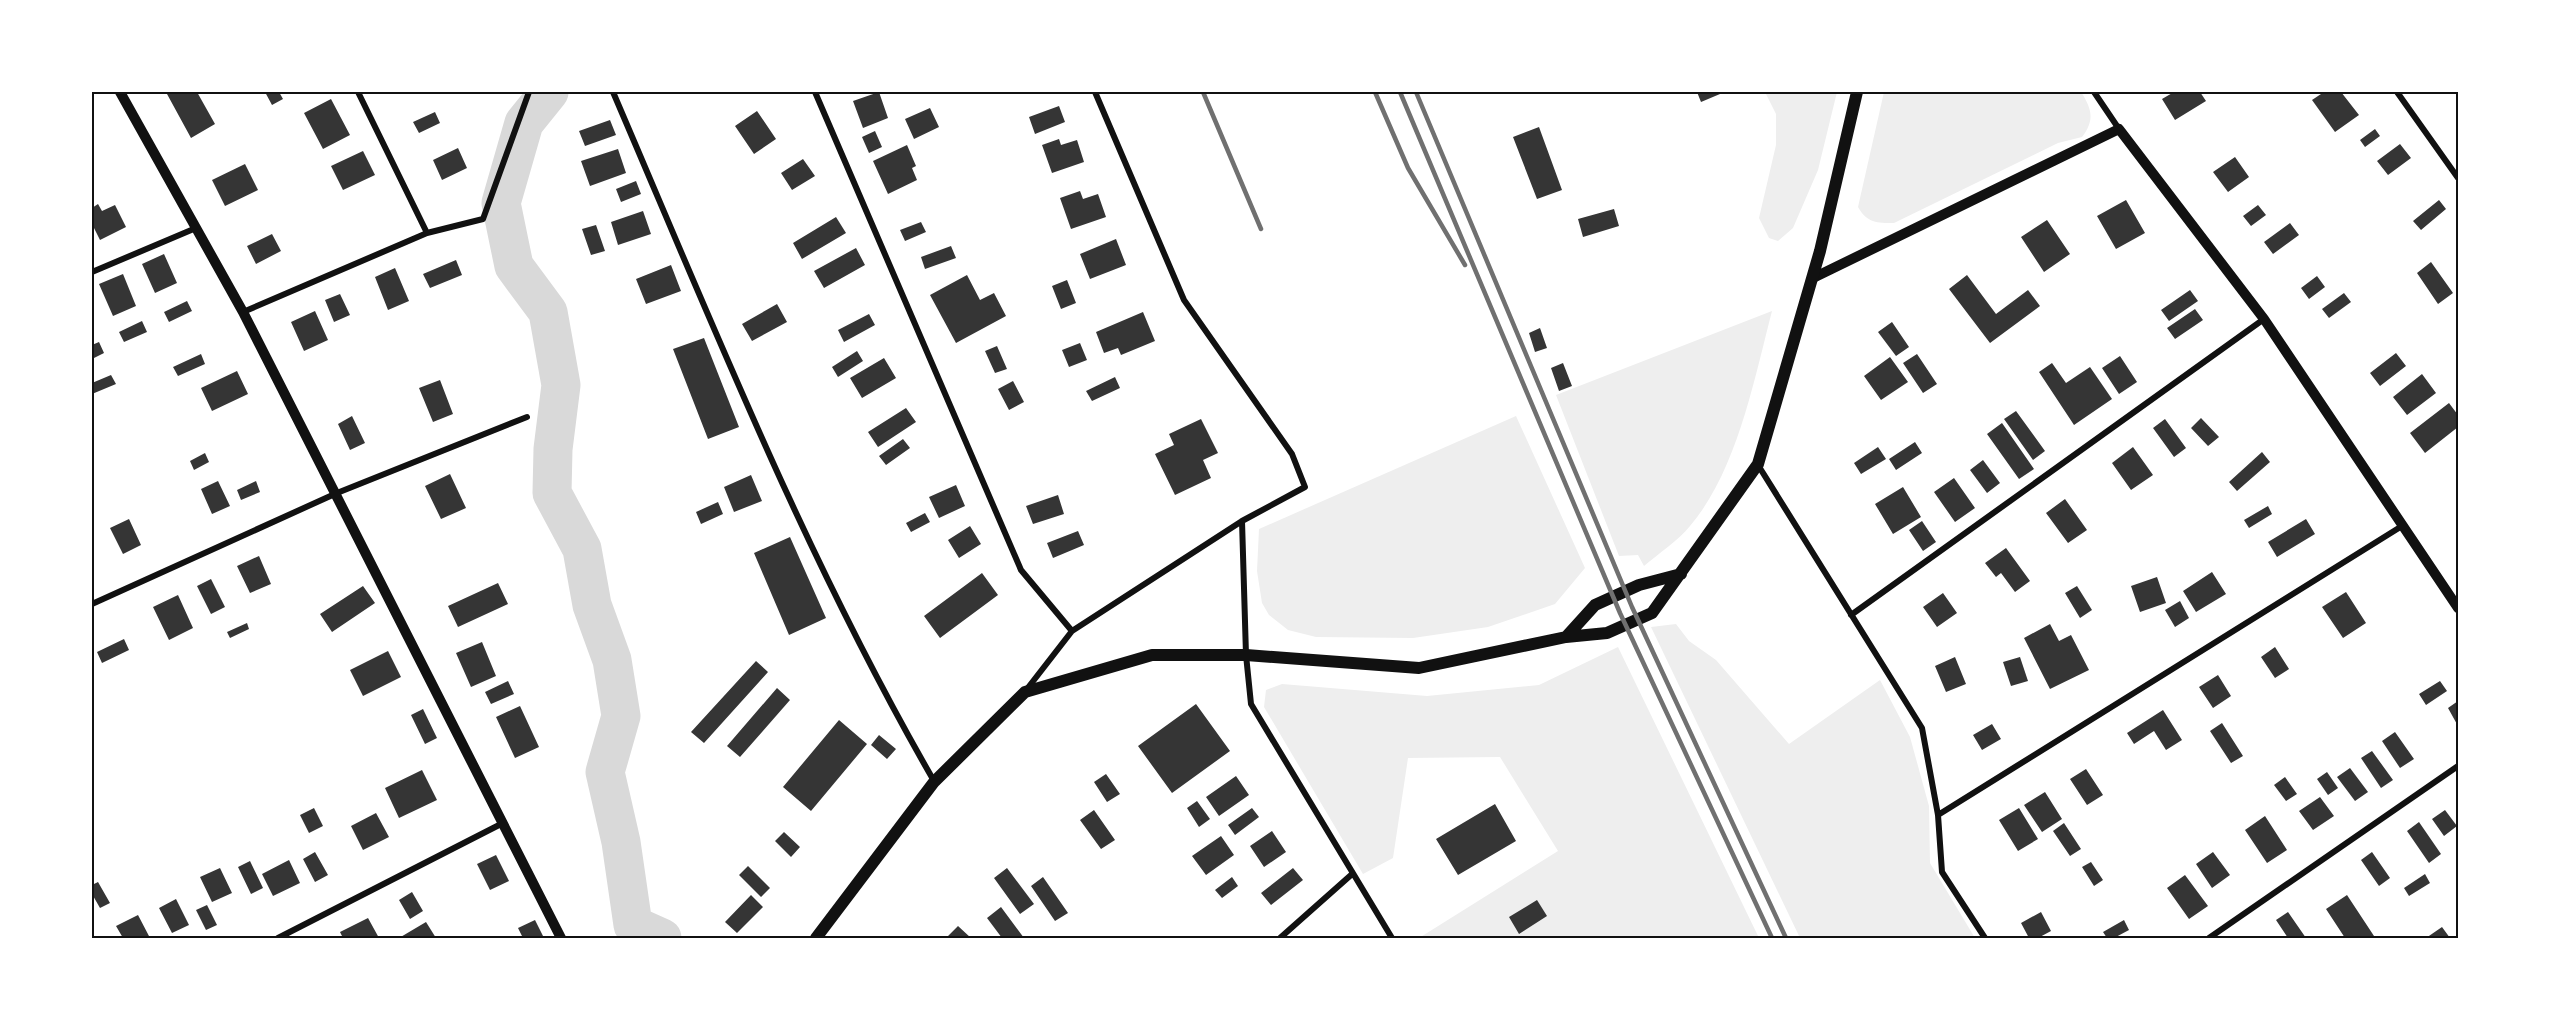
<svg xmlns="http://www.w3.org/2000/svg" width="2550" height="1030" font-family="'Fira Sans',sans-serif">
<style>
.green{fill:#eee}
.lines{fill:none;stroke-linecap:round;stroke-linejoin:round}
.river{stroke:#d9d9d9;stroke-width:39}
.building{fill:#353535}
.minor{stroke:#111;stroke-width:6}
.tertiary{stroke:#111;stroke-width:10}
.secondary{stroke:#111;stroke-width:12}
.rail{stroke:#707070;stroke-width:4.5}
.neatline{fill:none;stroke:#111;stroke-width:2}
</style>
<rect width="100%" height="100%" fill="#fff"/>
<!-- green -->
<path class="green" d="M1765,92H1837L1818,170L1793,228L1778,241L1769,238L1759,218L1776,145V114Z
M1884,92H2081C2092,109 2095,120 2082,137L2058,143L1894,223C1877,223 1867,223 1858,207Z
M1772,311C1754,380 1737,471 1690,526C1678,541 1659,553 1644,566L1638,555L1619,556L1556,395Z
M1516,416L1585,568L1555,604L1488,627L1413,638L1316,637L1288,630L1269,615L1262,603L1257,571L1259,529Z
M1676,624L1689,641L1716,660L1789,744L1880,680L1910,737L1929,806L1930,863L1975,938H1800L1651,627Z
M1618,647L1759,938H1419L1558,851L1500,757L1408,758L1393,858L1363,874L1264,707L1266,690L1282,684L1427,696L1539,685Z"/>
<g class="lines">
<!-- river -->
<path class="river" d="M549,92L524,123L501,203L514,266L548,312L561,385L553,449L552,493L582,549L592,605L612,660L621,716L605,772L621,842L633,925L662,938"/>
</g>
<!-- building -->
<path class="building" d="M171,92H197L215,124L191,138L167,94Z
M265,92H279L283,99L272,105Z
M879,92L888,118L863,128L853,101Z
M1697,92H1719L1720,94L1701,102Z
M2174,92H2200L2206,101L2175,120L2162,99Z
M2324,92H2341L2359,115L2335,132L2312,100Z
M331,99L350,135L323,149L304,113Z
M1059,106L1065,122L1035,134L1029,117Z
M930,108L939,127L914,139L905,119Z
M757,111L776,139L754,154L735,126Z
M435,112L440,123L419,133L413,122Z
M610,120L616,135L585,146L579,131Z
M1539,127L1562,190L1537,199L1513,137Z
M2375,129L2380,136L2365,147L2360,140Z
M875,131L882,147L869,153L862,137Z
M1059,139L1061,145L1077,140L1084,162L1052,173L1042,145Z
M2400,144L2411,158L2388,175L2377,161Z
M907,145L916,166L912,168L917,180L888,194L873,161Z
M458,148L467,168L442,180L433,160Z
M618,149L626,173L590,186L581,161Z
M363,151L375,175L343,190L331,166Z
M2235,157L2249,177L2228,192L2213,172Z
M803,159L815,176L792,190L781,173Z
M245,164L258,190L225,206L212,180Z
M636,181L641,194L621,202L616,189Z
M1080,191L1083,199L1098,194L1106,217L1071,229L1060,198Z
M2126,200L2145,233L2116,249L2097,216Z
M2439,200L2446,209L2421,230L2413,221Z
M98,204L102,211L115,205L126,227L100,240L92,224V208Z
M2258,205L2266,215L2251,226L2243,216Z
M1614,209L1619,226L1583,237L1578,219Z
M643,211L651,234L618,245L611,222Z
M836,217L846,233L802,259L793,243Z
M2047,220L2070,254L2044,272L2021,237Z
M921,222L926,232L905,241L900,230Z
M2290,223L2299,235L2273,254L2264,242Z
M596,225L605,251L591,255L582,229Z
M272,234L281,251L256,264L247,246Z
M1116,239L1126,265L1090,279L1080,254Z
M951,246L956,258L925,269L921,257Z
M856,248L865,265L824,288L814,271Z
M164,254L177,283L155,293L142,264Z
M456,260L462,275L430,288L423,274Z
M2431,262L2453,293L2438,304L2417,273Z
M671,265L681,291L646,304L636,279Z
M395,268L409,301L388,310L375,277Z
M123,274L136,306L113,316L99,284Z
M967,275L980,300L994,293L1006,316L956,343L930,295Z
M1967,275L1996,314L2028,290L2040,306L1990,343L1949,289Z
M2317,276L2325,287L2309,299L2301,288Z
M1067,280L1076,303L1061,309L1052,286Z
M2190,290L2198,301L2169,321L2161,310Z
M2344,293L2351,302L2329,318L2322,309Z
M340,294L350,315L334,322L325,300Z
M187,301L192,311L169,322L164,312Z
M777,304L787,322L752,341L742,324Z
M2195,309L2203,320L2175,339L2167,328Z
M315,311L328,340L304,351L291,322Z
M1143,312L1155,341L1121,355L1118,348L1104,353L1096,332Z
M869,314L875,325L844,342L838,330Z
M142,321L147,332L124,342L119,332Z
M1892,322L1909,347L1896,356L1878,332Z
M1540,328L1547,348L1535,352L1529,333Z
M704,338L739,427L708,439L673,349Z
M99,342L104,353L92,359V345Z
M1080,343L1087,360L1069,367L1062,350Z
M997,346L1007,369L995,373L985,351Z
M857,351L863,361L838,377L832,367Z
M2396,353L2406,366L2380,386L2370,373Z
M201,354L205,364L178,376L173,367Z
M1917,354L1937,384L1923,393L1903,363Z
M2120,356L2137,382L2119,394L2102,368Z
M1890,357L1908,382L1881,400L1864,376Z
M884,358L896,378L862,398L850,378Z
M1563,363L1572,386L1559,391L1551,368Z
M2052,363L2066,383L2090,367L2112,399L2074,425L2039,372Z
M237,371L248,394L212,411L201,388Z
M2422,374L2436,393L2407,415L2393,397Z
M111,375L116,384L92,394V383Z
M1115,377L1120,388L1092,401L1086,391Z
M440,380L453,414L433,422L419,388Z
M1013,381L1024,402L1009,410L998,389Z
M2449,403L2458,415V427L2425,453L2410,433Z
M906,408L916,422L878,447L868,432Z
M2016,411L2045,451L2033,460L2004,419Z
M352,416L365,443L350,450L338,424Z
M2201,418L2219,437L2208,446L2191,428Z
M1201,419L1218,453L1203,460L1211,478L1175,495L1155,454L1174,445L1169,434Z
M2165,419L2186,448L2174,457L2153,428Z
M2002,423L2034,469L2019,479L1987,434Z
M903,439L910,448L886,465L879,456Z
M1915,442L1922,453L1896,470L1889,459Z
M1878,447L1886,459L1861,474L1854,463Z
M2133,447L2153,475L2131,490L2112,463Z
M2262,452L2270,462L2237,491L2229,482Z
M205,453L209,462L194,470L190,461Z
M1983,460L2000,483L1987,493L1970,470Z
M450,474L466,508L441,519L425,486Z
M751,475L762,501L734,512L724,487Z
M1954,478L1975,508L1955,522L1934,492Z
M218,481L230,506L212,514L201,489Z
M256,481L260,492L241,500L237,490Z
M956,485L965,506L939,518L929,497Z
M1903,487L1921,517L1893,534L1875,504Z
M1058,495L1064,514L1033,524L1026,506Z
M2065,499L2087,530L2068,543L2046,513Z
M718,502L723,514L701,524L696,512Z
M2268,506L2272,514L2249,528L2244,520Z
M925,513L930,522L911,532L906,523Z
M129,519L141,545L123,554L110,528Z
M2306,519L2315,534L2277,557L2268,542Z
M1922,521L1936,542L1923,551L1909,530Z
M970,526L981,544L959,558L948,540Z
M1078,531L1084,545L1053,558L1047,543Z
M790,537L826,618L789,635L754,553Z
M2006,548L2030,581L2015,592L2001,573L1996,577L1985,563Z
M259,556L271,584L250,593L237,566Z
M2212,572L2226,594L2196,612L2183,591Z
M982,573L998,595L940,638L924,616Z
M2157,577L2166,603L2140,612L2131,586Z
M211,579L225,607L211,614L197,586Z
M498,583L508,604L458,627L448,606Z
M363,586L375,603L332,632L320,614Z
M2077,586L2092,610L2080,618L2065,593Z
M2346,592L2366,623L2343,638L2322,607Z
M1943,593L1957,613L1937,627L1923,607Z
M178,595L193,628L169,640L153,607Z
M2180,601L2189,618L2175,627L2165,610Z
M247,623L249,629L230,638L227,632Z
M2050,624L2059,641L2071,635L2089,670L2050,689L2024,638Z
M124,639L129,650L102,663L97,652Z
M482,642L496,676L471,687L456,653Z
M2275,647L2289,669L2275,678L2261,657Z
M388,651L401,677L363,696L350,670Z
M1955,657L1966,684L1946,692L1935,666Z
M2020,657L2028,681L2011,686L2003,662Z
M756,661L768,672L704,743L691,732Z
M2218,675L2231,696L2213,708L2199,687Z
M508,681L514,694L491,704L485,692Z
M2440,681L2447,691L2426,705L2419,694Z
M777,688L790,700L740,757L727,746Z
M2458,701V726L2448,708Z
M1196,704L1230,751L1172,793L1138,746Z
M520,706L539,747L515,758L496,717Z
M423,709L437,738L425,744L411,715Z
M2163,710L2182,740L2166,750L2154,731L2134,744L2127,733Z
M839,720L867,744L811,811L783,787Z
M2222,723L2243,756L2231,763L2210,731Z
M1992,724L2001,739L1982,750L1973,735Z
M2395,732L2414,759L2400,768L2382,741Z
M879,735L896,749L887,759L871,745Z
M2372,751L2393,780L2381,788L2361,758Z
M2350,768L2368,792L2355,801L2337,777Z
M2086,769L2103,795L2087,805L2070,779Z
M422,770L437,800L399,818L385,788Z
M2327,772L2338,788L2328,795L2317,779Z
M1106,774L1120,794L1107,802L1094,782Z
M1236,776L1249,795L1219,816L1206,797Z
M2285,777L2297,794L2286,801L2274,785Z
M2045,792L2062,819L2042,832L2024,805Z
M2320,797L2334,816L2313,830L2299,811Z
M1197,801L1210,819L1199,827L1187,808Z
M1495,804L1516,841L1458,875L1436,839Z
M314,808L323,826L309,833L300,815Z
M1252,808L1259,817L1235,835L1228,825Z
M2019,808L2038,839L2018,851L1999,820Z
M1094,810L1115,840L1101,849L1080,820Z
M2445,810L2457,826L2444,836L2432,819Z
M376,813L389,837L363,850L351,826Z
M2265,816L2287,850L2267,863L2245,830Z
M2419,822L2441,854L2429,863L2407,831Z
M2064,823L2081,849L2070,856L2053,831Z
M1272,831L1286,852L1264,867L1250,846Z
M784,832L800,847L791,857L775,841Z
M1221,836L1234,855L1206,875L1192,856Z
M315,852L328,875L315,882L303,859Z
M2213,852L2230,875L2212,888L2196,864Z
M2372,852L2390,878L2379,886L2361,860Z
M496,855L509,881L490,890L477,864Z
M289,860L300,883L273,896L262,874Z
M250,861L263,888L251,894L238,867Z
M2091,862L2103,880L2094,886L2082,867Z
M748,866L770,888L761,897L739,875Z
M220,868L232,893L212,902L200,877Z
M1007,868L1034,904L1020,914L994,878Z
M1293,868L1303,880L1271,905L1261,893Z
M2425,874L2430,883L2409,896L2404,888Z
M2185,875L2208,906L2189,919L2167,888Z
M1043,877L1068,913L1055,921L1031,886Z
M1232,877L1238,886L1222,898L1215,890Z
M98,882L110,903L100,908L92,894V885Z
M412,892L423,911L410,919L399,900Z
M751,895L763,907L737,933L725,922Z
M2347,895L2374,936L2370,938H2345L2326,909Z
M176,899L189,925L172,933L159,908Z
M1537,900L1547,916L1519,934L1509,917Z
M207,905L217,925L206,930L196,910Z
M1001,907L1024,938H1002L987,918Z
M2041,912L2051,931L2038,938H2029L2021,923Z
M2288,912L2306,938H2288L2276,920Z
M138,915L150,938H123L116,926Z
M368,918L379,938H343L340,932Z
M535,920L544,938H523L518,928Z
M2124,920L2129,930L2114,938H2107L2103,932Z
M426,922L436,938H399Z
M958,926L971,938H946Z
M2442,927L2450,938H2426Z"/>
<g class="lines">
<!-- minor -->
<path class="minor" d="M358,92L427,233
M613,92C713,325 807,561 934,781
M815,92L1021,570L1072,631
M2094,92L2119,129
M2397,92L2458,178
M92,272L196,228
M243,312L427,233L483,219L529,92
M1758,465L1922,728L1938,815L1942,872L1985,938
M1242,521L1246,655L1251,704L1392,938
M92,604L337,493L527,417
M1851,615L2264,319
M1027,689L1072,631L1242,521L1305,487L1292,454L1184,300L1095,92
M1938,815L2402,526
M278,938L503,823
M1280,938L1351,875
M2209,938L2458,766"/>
<!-- tertiary -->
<path class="tertiary" d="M120,92L243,312L561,938
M1813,278L2119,129L2264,319L2458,608"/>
<!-- secondary -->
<path class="secondary" d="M1566,637L1595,605L1639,585L1681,574
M816,938L934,782L1025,692L1152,655H1246L1419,668L1566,637L1607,633L1652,613L1758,464L1820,251L1857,92"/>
<!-- rail -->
<path class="rail" d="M1203,92L1261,229
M1375,92L1408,168L1465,265
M1400,92L1620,613L1772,938
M1416,92L1632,607L1786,938"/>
</g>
<!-- border -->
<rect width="2550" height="1030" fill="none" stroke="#ffffff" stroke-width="186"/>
<rect x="93" y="93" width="2364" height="844" class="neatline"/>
</svg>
